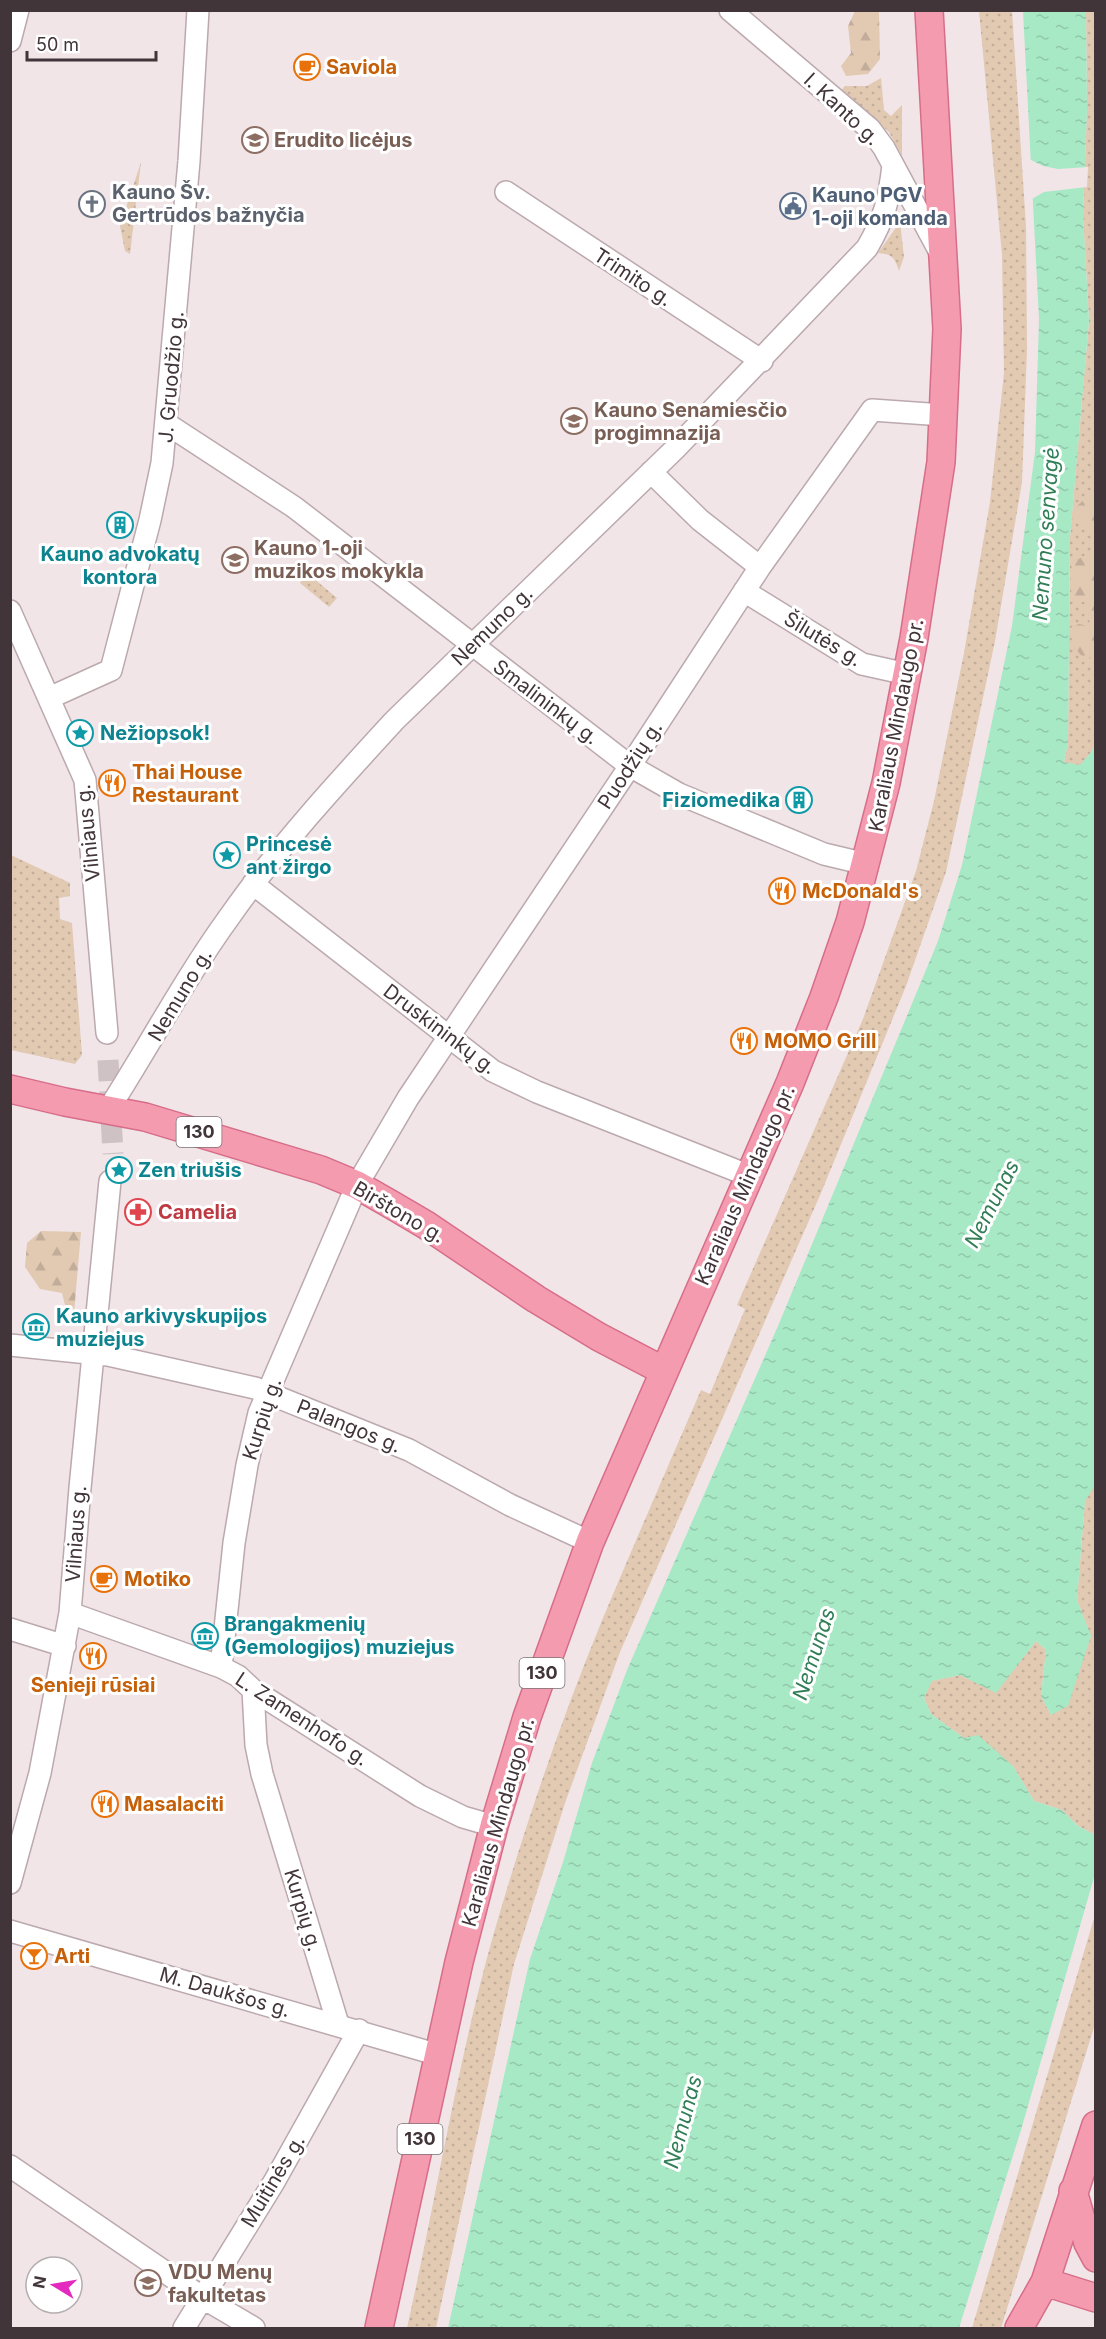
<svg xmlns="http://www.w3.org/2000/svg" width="1106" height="2339" font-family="Inter,sans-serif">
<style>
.grass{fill:url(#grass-dots)}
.forest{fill:url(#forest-firs)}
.water{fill:url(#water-ripples)}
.pier{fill:#f1e5e8}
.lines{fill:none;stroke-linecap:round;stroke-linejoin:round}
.minor-tunnel{stroke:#cec2c5;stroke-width:21;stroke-dasharray:21 10;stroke-linecap:butt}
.minor-casing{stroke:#bba9ae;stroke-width:24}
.major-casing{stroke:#d76d88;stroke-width:30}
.minor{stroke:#fff;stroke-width:21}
.major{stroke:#f49bb0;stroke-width:27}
.labels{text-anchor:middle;stroke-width:6;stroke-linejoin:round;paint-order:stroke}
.shield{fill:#fff;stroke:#7b7275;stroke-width:1.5}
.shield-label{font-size:18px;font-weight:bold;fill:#42353a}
.food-label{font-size:20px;font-weight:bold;fill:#c56008;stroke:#fff;text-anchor:start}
.street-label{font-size:20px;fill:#42353a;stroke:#fff}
.education-label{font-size:20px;font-weight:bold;fill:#785e54;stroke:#fff;text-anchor:start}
.worship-label{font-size:20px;font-weight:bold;fill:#5b616d;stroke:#fff;text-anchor:start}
.service-label{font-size:20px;font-weight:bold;fill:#4e5e75;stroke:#fff;text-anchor:start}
.culture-label{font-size:20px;font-weight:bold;fill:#0d838f;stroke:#fff;text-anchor:start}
.health-label{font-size:20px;font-weight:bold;fill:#be3a42;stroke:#fff;text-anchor:start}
.water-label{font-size:21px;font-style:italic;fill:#307e55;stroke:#fff}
</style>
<defs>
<pattern id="grass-dots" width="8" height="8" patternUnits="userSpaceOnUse" patternTransform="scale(1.5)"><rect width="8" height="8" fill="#e1c9b2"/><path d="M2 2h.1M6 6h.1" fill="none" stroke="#c2ad9a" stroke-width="1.8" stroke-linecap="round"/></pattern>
<pattern id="forest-firs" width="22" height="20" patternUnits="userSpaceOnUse" patternTransform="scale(1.5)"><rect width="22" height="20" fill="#e1c9b2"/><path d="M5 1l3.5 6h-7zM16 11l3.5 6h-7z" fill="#c2ad9a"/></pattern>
<pattern id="water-ripples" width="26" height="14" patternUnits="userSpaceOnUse" patternTransform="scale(1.5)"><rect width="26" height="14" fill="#a7e8c5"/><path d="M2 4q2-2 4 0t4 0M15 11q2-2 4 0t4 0" fill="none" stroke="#91c8aa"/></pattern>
</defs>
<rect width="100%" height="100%" fill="#f1e5e8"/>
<!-- grass -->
<path class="grass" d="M1095,10L1096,738L1092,751L1080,766L1064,762L1068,743L1070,537L1089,321L1083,215L1087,110L1086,11Z
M979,11H1012L1026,227L1027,349L1022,482L995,641L946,872L906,986L821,1193L620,1652L565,1803L514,1964L436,2328H407C436,2199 457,2064 493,1936C524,1829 560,1722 603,1618C635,1542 668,1466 701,1390L710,1394L745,1309L737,1305L863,1019L916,871L934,801L964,653L990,502L1004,373L1002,255Z
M881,78L884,110L891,116L902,105V156L889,132L841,91L845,86H867Z
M141,162L130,254L125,251L120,226Z
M900,222L904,257L899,271C895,258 892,254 878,253Z
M307,573L337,598L329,607L300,583Z
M11,855L70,883V896L59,898L60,919L72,923L82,1055L75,1064L11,1050Z
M1095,1484V1835L1078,1826L1062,1810L1034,1801L1013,1766L964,1738L931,1714L924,1698L931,1681L960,1675L996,1692L1036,1641L1046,1650L1041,1696L1051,1715L1091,1637L1077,1600L1085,1500Z
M1095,1915V2024L1001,2328H972Z"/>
<!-- forest -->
<path class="forest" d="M855,11H879L880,59L868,74L846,76L841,66L851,53L848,26Z
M1094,490L1096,491L1095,534C1083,529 1079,521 1073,510Z
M1091,553H1095L1096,655L1086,659C1076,653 1070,640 1070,628L1079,624L1093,627L1086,615L1088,602H1081L1072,596L1070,584L1072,562Z
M41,1231L81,1232L74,1313L66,1309L62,1293L40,1289L25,1267L27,1243Z"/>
<!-- water -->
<path class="water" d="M1023,11H1086L1087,110L1083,215L1089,321L1070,537L1068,743L1064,762L1080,765L1092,751L1095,738L1096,1484L1085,1501L1077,1600L1091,1636L1068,1706L1051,1715L1041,1696L1046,1650L1036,1641L996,1693L960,1675L932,1681L924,1698L931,1714L964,1738L978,1735L1013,1766L1034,1801L1062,1810L1078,1826L1095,1835V1874L1021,2130L959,2328H448L530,1959L563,1862L592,1763L627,1670L778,1326L938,941L962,865L1012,626L1035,452L1039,319Z"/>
<!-- pier -->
<path class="pier" d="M1027,158L1043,166L1058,169L1088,167L1087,187L1044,192L1030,200Z"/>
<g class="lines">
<!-- minor-tunnel -->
<path class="minor-tunnel" d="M108,1060L113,1154"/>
<defs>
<path id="minor" d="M730,10L870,129L884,148L942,256
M10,41L18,10
M506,192L762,361
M167,424L294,507L630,766L679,794L824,854L866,864
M651,472L700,520L760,567
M744,591L862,664L907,674
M10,611L85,780L107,1033
M49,698L111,670L150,520L162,463L189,161L198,10
M253,884L493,1071L537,1092L750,1176
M108,1110C149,1046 185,978 230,916C279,846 338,782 395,720L675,449L867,248C885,217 889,200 893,165
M10,1345L108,1355L255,1388L409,1450L510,1505L590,1542
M70,1613L221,1667L238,1676L253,1690L420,1796L463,1817L494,1826
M10,1629L65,1646
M221,1667L234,1543L247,1465L259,1413L357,1185L408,1098L630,766L760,567L872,410L943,415
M253,1690L256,1745L262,1774L338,2024
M10,1883L40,1773L70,1613L80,1488L110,1181
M10,1931L439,2055
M10,2166L203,2298L254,2328
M184,2328L274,2182L359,2030"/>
<path id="major" d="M10,1089L65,1102L145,1117L321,1170L357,1185L392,1205L426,1225L536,1299L599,1337L664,1371
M1073,2191L1088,2243L1096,2258
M1045,2282L1096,2298
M379,2328L459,1962L494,1826L527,1717L590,1542L790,1083L824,997L850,922L886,783L914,638L941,462L947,329L929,10
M1019,2328L1045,2282L1096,2125"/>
</defs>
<!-- minor casing -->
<use href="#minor" class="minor-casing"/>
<!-- major casing -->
<use href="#major" class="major-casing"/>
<!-- minor -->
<use href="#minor" class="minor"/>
<!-- major -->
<use href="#major" class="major"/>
</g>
<!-- icons -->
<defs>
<symbol id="cafe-ring" viewBox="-11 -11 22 22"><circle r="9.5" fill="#fff" stroke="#e8710a" stroke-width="1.5"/><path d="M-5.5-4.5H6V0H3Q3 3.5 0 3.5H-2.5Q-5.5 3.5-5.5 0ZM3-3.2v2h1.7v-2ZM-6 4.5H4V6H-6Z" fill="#e8710a"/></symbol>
<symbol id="school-ring" viewBox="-11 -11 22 22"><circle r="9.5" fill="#fff" stroke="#8d6e63" stroke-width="1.5"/><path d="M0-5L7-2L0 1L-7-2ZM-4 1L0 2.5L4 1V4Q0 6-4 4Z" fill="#8d6e63"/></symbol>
<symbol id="church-ring" viewBox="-11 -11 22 22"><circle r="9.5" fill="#fff" stroke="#6b7280" stroke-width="1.5"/><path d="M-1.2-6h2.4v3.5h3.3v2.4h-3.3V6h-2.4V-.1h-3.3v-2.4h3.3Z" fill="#6b7280"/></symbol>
<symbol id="civic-ring" viewBox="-11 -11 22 22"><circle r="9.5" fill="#fff" stroke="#5c6f8a" stroke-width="1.5"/><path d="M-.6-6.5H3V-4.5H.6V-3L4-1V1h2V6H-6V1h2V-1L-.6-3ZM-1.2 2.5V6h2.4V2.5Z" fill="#5c6f8a"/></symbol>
<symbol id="building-ring" viewBox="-11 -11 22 22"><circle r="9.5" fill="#fff" stroke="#0f9aa8" stroke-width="1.5"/><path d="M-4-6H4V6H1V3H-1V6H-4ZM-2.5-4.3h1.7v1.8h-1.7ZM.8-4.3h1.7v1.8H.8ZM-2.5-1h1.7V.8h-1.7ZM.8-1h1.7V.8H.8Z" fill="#0f9aa8"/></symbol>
<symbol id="sight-ring" viewBox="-11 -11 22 22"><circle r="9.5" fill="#fff" stroke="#0f9aa8" stroke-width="1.5"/><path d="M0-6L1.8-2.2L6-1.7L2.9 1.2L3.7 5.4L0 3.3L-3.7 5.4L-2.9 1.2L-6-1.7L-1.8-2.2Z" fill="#0f9aa8"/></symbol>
<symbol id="restaurant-ring" viewBox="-11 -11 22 22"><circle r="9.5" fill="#fff" stroke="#e8710a" stroke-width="1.5"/><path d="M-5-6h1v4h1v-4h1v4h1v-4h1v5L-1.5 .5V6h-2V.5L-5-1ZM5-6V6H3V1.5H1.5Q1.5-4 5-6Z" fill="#e8710a"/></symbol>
<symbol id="pharmacy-ring" viewBox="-11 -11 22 22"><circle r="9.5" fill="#fff" stroke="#e0444e" stroke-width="1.5"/><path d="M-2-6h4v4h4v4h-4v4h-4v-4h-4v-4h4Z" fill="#e0444e"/></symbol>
<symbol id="museum-ring" viewBox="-11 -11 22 22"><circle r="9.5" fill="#fff" stroke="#0f9aa8" stroke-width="1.5"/><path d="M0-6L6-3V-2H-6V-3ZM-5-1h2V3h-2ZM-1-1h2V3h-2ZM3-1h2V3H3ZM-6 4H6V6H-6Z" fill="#0f9aa8"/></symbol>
<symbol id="bar-ring" viewBox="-11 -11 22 22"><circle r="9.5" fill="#fff" stroke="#e8710a" stroke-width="1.5"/><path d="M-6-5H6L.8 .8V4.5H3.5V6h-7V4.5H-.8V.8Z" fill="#e8710a"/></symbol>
<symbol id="university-ring" viewBox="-11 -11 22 22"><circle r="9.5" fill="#fff" stroke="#8d6e63" stroke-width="1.5"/><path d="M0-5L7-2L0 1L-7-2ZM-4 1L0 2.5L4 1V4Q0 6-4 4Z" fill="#8d6e63"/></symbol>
</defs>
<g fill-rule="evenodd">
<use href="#cafe-ring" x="292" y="52" width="30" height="30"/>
<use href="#school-ring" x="240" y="125" width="30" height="30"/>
<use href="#church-ring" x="77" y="189" width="30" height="30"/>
<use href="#civic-ring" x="778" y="191" width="30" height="30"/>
<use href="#school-ring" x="559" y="406" width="30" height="30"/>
<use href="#building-ring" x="105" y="510" width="30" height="30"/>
<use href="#school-ring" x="220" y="545" width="30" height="30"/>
<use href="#sight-ring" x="65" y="718" width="30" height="30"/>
<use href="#restaurant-ring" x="97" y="768" width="30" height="30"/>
<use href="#building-ring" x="784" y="785" width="30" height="30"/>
<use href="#sight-ring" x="212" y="840" width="30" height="30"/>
<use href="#restaurant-ring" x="767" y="876" width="30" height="30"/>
<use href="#restaurant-ring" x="729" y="1026" width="30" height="30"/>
<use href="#sight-ring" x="104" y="1155" width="30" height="30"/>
<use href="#pharmacy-ring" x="123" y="1197" width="30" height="30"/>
<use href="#museum-ring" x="21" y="1312" width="30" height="30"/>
<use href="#cafe-ring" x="89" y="1564" width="30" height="30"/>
<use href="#museum-ring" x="190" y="1621" width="30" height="30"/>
<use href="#restaurant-ring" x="78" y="1641" width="30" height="30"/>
<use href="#restaurant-ring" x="90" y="1789" width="30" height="30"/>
<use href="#bar-ring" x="19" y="1941" width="30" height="30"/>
<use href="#university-ring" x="133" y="2268" width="30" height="30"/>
</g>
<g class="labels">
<!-- shield labels -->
<g class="shield">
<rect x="176.5" y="1117" width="45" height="30" rx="4.5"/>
<rect x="519.5" y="1658" width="45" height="30" rx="4.5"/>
<rect x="397.5" y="2124" width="45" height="30" rx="4.5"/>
</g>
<g class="shield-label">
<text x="199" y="1138">130</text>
<text x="542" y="1679">130</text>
<text x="420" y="2145">130</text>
</g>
<!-- food labels -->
<g class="food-label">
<text x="326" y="74">Saviola</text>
<text x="132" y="779">Thai House<tspan x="132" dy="23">Restaurant</tspan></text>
<text x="802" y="898">McDonald's</text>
<text x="764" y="1048">MOMO Grill</text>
<text x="124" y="1586">Motiko</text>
<text x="93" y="1692" text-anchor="middle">Senieji rūsiai</text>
<text x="124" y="1811">Masalaciti</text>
<text x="54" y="1963">Arti</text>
</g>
<!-- street labels -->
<g class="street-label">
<text transform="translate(842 109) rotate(43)" y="7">I. Kanto g.</text>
<text transform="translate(633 277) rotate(33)" y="7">Trimito g.</text>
<text transform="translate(171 377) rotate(-85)" y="7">J. Gruodžio g.</text>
<text transform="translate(492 626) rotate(-44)" y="7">Nemuno g.</text>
<text transform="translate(823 639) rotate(31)" y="7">Šilutės g.</text>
<text transform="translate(546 702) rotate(37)" y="7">Smalininkų g.</text>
<text transform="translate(896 725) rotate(-79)" y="7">Karaliaus Mindaugo pr.</text>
<text transform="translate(630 765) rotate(-57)" y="7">Puodžių g.</text>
<text transform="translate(88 833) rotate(-96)" y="7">Vilniaus g.</text>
<text transform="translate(180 995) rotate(-59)" y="7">Nemuno g.</text>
<text transform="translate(440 1029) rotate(37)" y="7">Druskininkų g.</text>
<text transform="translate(745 1185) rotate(-66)" y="7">Karaliaus Mindaugo pr.</text>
<text transform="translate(399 1212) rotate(30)" y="7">Birštono g.</text>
<text transform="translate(262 1419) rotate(-72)" y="7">Kurpių g.</text>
<text transform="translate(349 1426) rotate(22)" y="7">Palangos g.</text>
<text transform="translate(76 1534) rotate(-86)" y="7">Vilniaus g.</text>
<text transform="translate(302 1719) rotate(33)" y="7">L. Zamenhofo g.</text>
<text transform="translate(498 1822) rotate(-74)" y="7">Karaliaus Mindaugo pr.</text>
<text transform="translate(303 1910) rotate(73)" y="7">Kurpių g.</text>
<text transform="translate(225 1992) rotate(16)" y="7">M. Daukšos g.</text>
<text transform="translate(273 2181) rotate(-59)" y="7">Muitinės g.</text>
</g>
<!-- education labels -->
<g class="education-label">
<text x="274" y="147">Erudito licėjus</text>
<text x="594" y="417">Kauno Senamiesčio<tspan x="594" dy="23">progimnazija</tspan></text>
<text x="254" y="555">Kauno 1-oji<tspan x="254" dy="23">muzikos mokykla</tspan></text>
<text x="168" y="2279">VDU Menų<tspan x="168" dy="23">fakultetas</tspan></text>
</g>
<!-- worship labels -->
<g class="worship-label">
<text x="112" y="199">Kauno Šv.<tspan x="112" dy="23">Gertrūdos bažnyčia</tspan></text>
</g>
<!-- service labels -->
<g class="service-label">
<text x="812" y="202">Kauno PGV<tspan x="812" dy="23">1-oji komanda</tspan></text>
</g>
<!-- culture labels -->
<g class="culture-label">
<text x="120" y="561" text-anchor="middle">Kauno advokatų<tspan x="120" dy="23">kontora</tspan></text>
<text x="100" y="740">Nežiopsok!</text>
<text x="780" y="807" text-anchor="end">Fiziomedika</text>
<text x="246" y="851">Princesė<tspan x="246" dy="23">ant žirgo</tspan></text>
<text x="138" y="1177">Zen triušis</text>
<text x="56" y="1323">Kauno arkivyskupijos<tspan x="56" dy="23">muziejus</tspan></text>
<text x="224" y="1631">Brangakmenių<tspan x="224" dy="23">(Gemologijos) muziejus</tspan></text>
</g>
<!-- health labels -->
<g class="health-label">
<text x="158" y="1219">Camelia</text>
</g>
<!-- water labels -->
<g class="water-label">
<text transform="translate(1046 534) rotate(-86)" y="7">Nemuno senvagė</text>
<text transform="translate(992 1204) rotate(-63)" y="7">Nemunas</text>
<text transform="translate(814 1654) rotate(-72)" y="7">Nemunas</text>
<text transform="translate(683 2122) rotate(-75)" y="7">Nemunas</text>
</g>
</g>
<!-- border -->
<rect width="1106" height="2339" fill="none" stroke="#42353a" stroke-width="24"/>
<!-- north arrow -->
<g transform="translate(54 2285) rotate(281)"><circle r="28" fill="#ffffff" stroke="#b3aeb0" stroke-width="1.5"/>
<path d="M0-4.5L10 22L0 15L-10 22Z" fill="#e429be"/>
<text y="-9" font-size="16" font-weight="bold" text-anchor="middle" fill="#42353a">N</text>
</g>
<!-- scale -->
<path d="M27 51v9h129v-9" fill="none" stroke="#42353a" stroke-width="3"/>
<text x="36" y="51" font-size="18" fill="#42353a" stroke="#ffffff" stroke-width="4.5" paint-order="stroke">50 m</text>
</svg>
